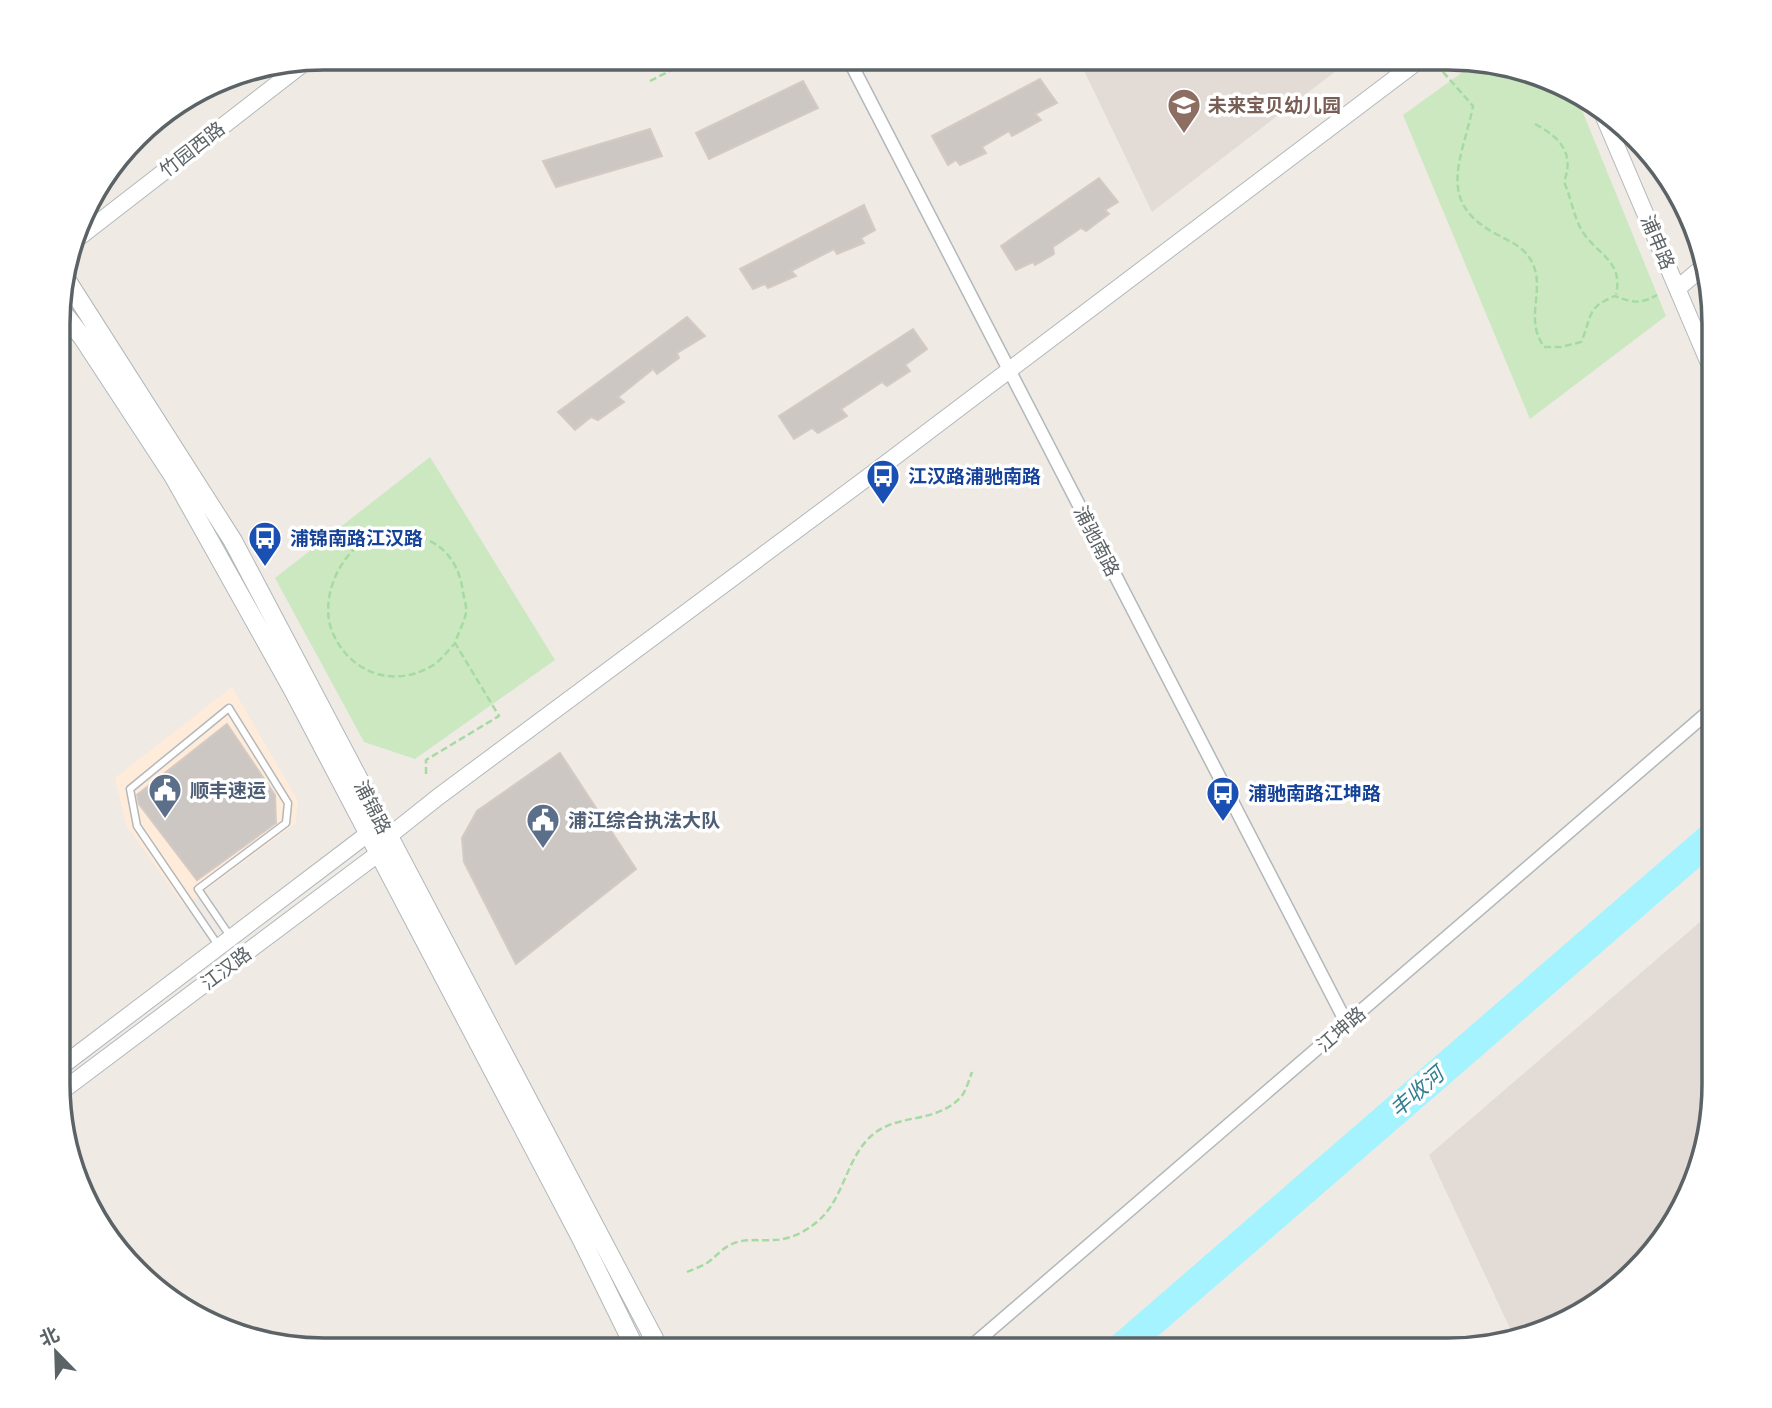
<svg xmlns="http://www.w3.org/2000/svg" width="1772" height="1408" font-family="Mulish,'Noto Sans SC',sans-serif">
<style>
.commercial{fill:#ffebda}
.education{fill:#e2dbd6}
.medical{fill:#fde1e6}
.green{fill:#cce8c0}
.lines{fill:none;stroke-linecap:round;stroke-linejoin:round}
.river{stroke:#a5f3ff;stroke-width:30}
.building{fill:#cdc7c4;stroke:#d5cac3;stroke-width:2}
.service-casing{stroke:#b2b8ba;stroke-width:9}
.minor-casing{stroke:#b2b8ba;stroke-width:15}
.tertiary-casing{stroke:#b2b8ba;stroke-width:18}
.secondary-casing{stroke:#b1b7ba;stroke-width:20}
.path{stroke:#a5dba2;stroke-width:2.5;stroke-dasharray:7 3.5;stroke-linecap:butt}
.service{stroke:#fff;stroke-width:6}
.minor{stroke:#fff;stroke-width:12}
.tertiary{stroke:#fff;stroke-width:16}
.secondary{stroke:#fff;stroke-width:18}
.labels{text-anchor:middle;stroke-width:7;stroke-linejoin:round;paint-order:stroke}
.education-label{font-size:19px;font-weight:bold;fill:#785e54;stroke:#fff;text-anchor:start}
.street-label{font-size:19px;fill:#5c6366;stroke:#fff}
.transit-label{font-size:19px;font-weight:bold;fill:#164399;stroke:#fff;text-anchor:start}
.service-label{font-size:19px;font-weight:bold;fill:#4e5e75;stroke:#fff;text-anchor:start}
.water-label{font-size:21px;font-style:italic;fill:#337e92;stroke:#fff}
.rim{fill:none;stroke:#5c6366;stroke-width:3.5}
</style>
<rect width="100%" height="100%" fill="#f0eae5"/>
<!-- commercial -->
<path class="commercial" d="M232,687L298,801L296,823L184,906L126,825L115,778Z"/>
<!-- education -->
<path class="education" d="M1078,58H1353L1152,212Z
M1714,910V1102L1694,1187L1648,1260L1551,1330L1514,1337L1429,1155Z"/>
<!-- medical -->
<path class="medical" d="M204,91L124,153L149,123Z"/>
<!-- green -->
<path class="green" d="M1478,61L1550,78L1575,93L1666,316L1530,419L1403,115Z
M430,457L555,660L415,759L364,742L275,578Z"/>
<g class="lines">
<!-- river -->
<path class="river" d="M1119,1350L1714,835"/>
</g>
<!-- building -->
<path class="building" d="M1040,79L1057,103L1035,114L1041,120L1012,136L1009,131L982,147L986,153L960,165L956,160L948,165L932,136Z
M803,81L818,108L709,159L696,133Z
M650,129L662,156L556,187L543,161Z
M1099,178L1118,202L1105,210L1109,214L1086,231L1081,228L1053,247L1054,254L1035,265L1033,262L1016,270L1001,246Z
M864,205L875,230L861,238L864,243L837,254L834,249L791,271L796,276L768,288L765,284L753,289L740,269Z
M687,317L705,336L677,353L679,358L657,374L653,369L618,397L624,402L598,420L591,417L575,430L558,412Z
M913,329L927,349L905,365L910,371L887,386L882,382L841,409L847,416L818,433L812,428L794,439L779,416Z
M227,724L275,795L276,823L197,880L139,804L137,795Z
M560,753L636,869L516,964L464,862L462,838L477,811Z"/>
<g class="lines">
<defs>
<path id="service" d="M218,945L137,826L130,789L229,708L288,803L286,823L198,889L230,936"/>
<path id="minor" d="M848,58L1347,1024
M967,1350L1714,707"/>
<path id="tertiary" d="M1601,110L1714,375
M77,239L308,60
M1678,288L1703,267
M58,1069L369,833L379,835
M58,1094L379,853L389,836L438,797L864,480L1422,58"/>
<path id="secondary" d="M64,276L233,541L660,1350
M60,309L83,338L174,477L292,688L581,1238L636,1350"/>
</defs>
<!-- service casing -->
<use href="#service" class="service-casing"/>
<!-- minor casing -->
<use href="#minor" class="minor-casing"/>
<!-- tertiary casing -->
<use href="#tertiary" class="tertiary-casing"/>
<!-- secondary casing -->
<use href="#secondary" class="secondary-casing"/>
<!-- path -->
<path class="path" d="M1436,64L1473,106C1463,158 1434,201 1496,234C1511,242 1525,247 1533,264C1545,293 1524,318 1544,347H1561L1581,342C1593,316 1585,308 1615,296C1632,303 1641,304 1657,295
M650,81L695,58
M1535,124C1559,137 1575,152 1564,182C1571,197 1573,214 1581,229C1595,254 1624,260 1616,294
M426,774V760L499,716L455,643C458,633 464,623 466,613C467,606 464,598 463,592C457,548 426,530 383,535C344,540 318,596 332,631C348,671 390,688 428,668C439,663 447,652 455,643
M687,1272C693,1269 701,1267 707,1263C716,1257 721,1249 732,1244C744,1238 761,1241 774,1240C787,1240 803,1233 813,1225C844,1203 844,1162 870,1137C896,1112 935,1125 961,1097C966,1091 969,1080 972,1072"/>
<!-- service -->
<use href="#service" class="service"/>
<!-- minor -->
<use href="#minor" class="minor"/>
<!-- tertiary -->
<use href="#tertiary" class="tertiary"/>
<!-- secondary -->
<use href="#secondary" class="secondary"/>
</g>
<!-- icons -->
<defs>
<symbol id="school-pin" viewBox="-11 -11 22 30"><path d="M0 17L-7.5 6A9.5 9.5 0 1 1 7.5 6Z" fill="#8d6e63" stroke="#fff"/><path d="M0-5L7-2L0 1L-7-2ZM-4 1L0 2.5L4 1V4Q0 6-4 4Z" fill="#fff"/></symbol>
<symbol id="bus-pin" viewBox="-11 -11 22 30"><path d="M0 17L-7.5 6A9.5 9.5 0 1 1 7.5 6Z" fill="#1a4fb4" stroke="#fff"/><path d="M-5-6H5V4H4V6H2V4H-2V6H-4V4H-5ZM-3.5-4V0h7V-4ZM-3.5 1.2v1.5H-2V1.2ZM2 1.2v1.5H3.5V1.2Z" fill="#fff"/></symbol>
<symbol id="civic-pin" viewBox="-11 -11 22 30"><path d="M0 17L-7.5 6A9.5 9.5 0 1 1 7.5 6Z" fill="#5c6f8a" stroke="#fff"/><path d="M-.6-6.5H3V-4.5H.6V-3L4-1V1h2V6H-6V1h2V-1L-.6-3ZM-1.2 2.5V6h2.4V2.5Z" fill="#fff"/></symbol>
</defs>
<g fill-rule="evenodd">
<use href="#school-pin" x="1165" y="86" width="38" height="52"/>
<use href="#bus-pin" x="864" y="457" width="38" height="52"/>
<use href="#bus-pin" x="246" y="519" width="38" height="52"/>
<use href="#civic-pin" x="146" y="771" width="38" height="52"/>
<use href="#bus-pin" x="1204" y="774" width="38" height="52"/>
<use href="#civic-pin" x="524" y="801" width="38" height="52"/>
</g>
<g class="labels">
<!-- education labels -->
<g class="education-label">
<text x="1208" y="112">未来宝贝幼儿园</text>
</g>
<!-- street labels -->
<g class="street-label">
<text transform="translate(192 149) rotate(-38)" y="7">竹园西路</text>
<text transform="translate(1658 242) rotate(67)" y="7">浦申路</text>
<text transform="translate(1097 541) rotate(63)" y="7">浦驰南路</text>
<text transform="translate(373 807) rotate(63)" y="7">浦锦路</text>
<text transform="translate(226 968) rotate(-37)" y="7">江汉路</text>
<text transform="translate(1341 1029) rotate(-41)" y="7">江坤路</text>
</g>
<!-- transit labels -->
<g class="transit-label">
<text x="908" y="483">江汉路浦驰南路</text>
<text x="290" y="545">浦锦南路江汉路</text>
<text x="1248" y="800">浦驰南路江坤路</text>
</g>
<!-- service labels -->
<g class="service-label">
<text x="190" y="797">顺丰速运</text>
<text x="568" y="827">浦江综合执法大队</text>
</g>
<!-- water labels -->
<g class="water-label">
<text transform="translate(1417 1092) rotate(-41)" y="7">丰收河</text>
</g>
</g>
<!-- crop -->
<path d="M0 0H1772V1408H0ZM324 70H1448A254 254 0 0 1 1702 324V1084A254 254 0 0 1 1448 1338H324A254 254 0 0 1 70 1084V324A254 254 0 0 1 324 70Z" fill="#fff" fill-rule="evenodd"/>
<path class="rim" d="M324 70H1448A254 254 0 0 1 1702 324V1084A254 254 0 0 1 1448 1338H324A254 254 0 0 1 70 1084V324A254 254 0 0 1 324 70Z"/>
<!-- north arrow -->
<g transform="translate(56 1352) rotate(337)" stroke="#ffffff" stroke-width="5" paint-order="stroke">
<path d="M0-5L12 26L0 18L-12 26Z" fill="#5c6366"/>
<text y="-10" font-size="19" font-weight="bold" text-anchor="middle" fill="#5c6366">北</text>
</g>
</svg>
